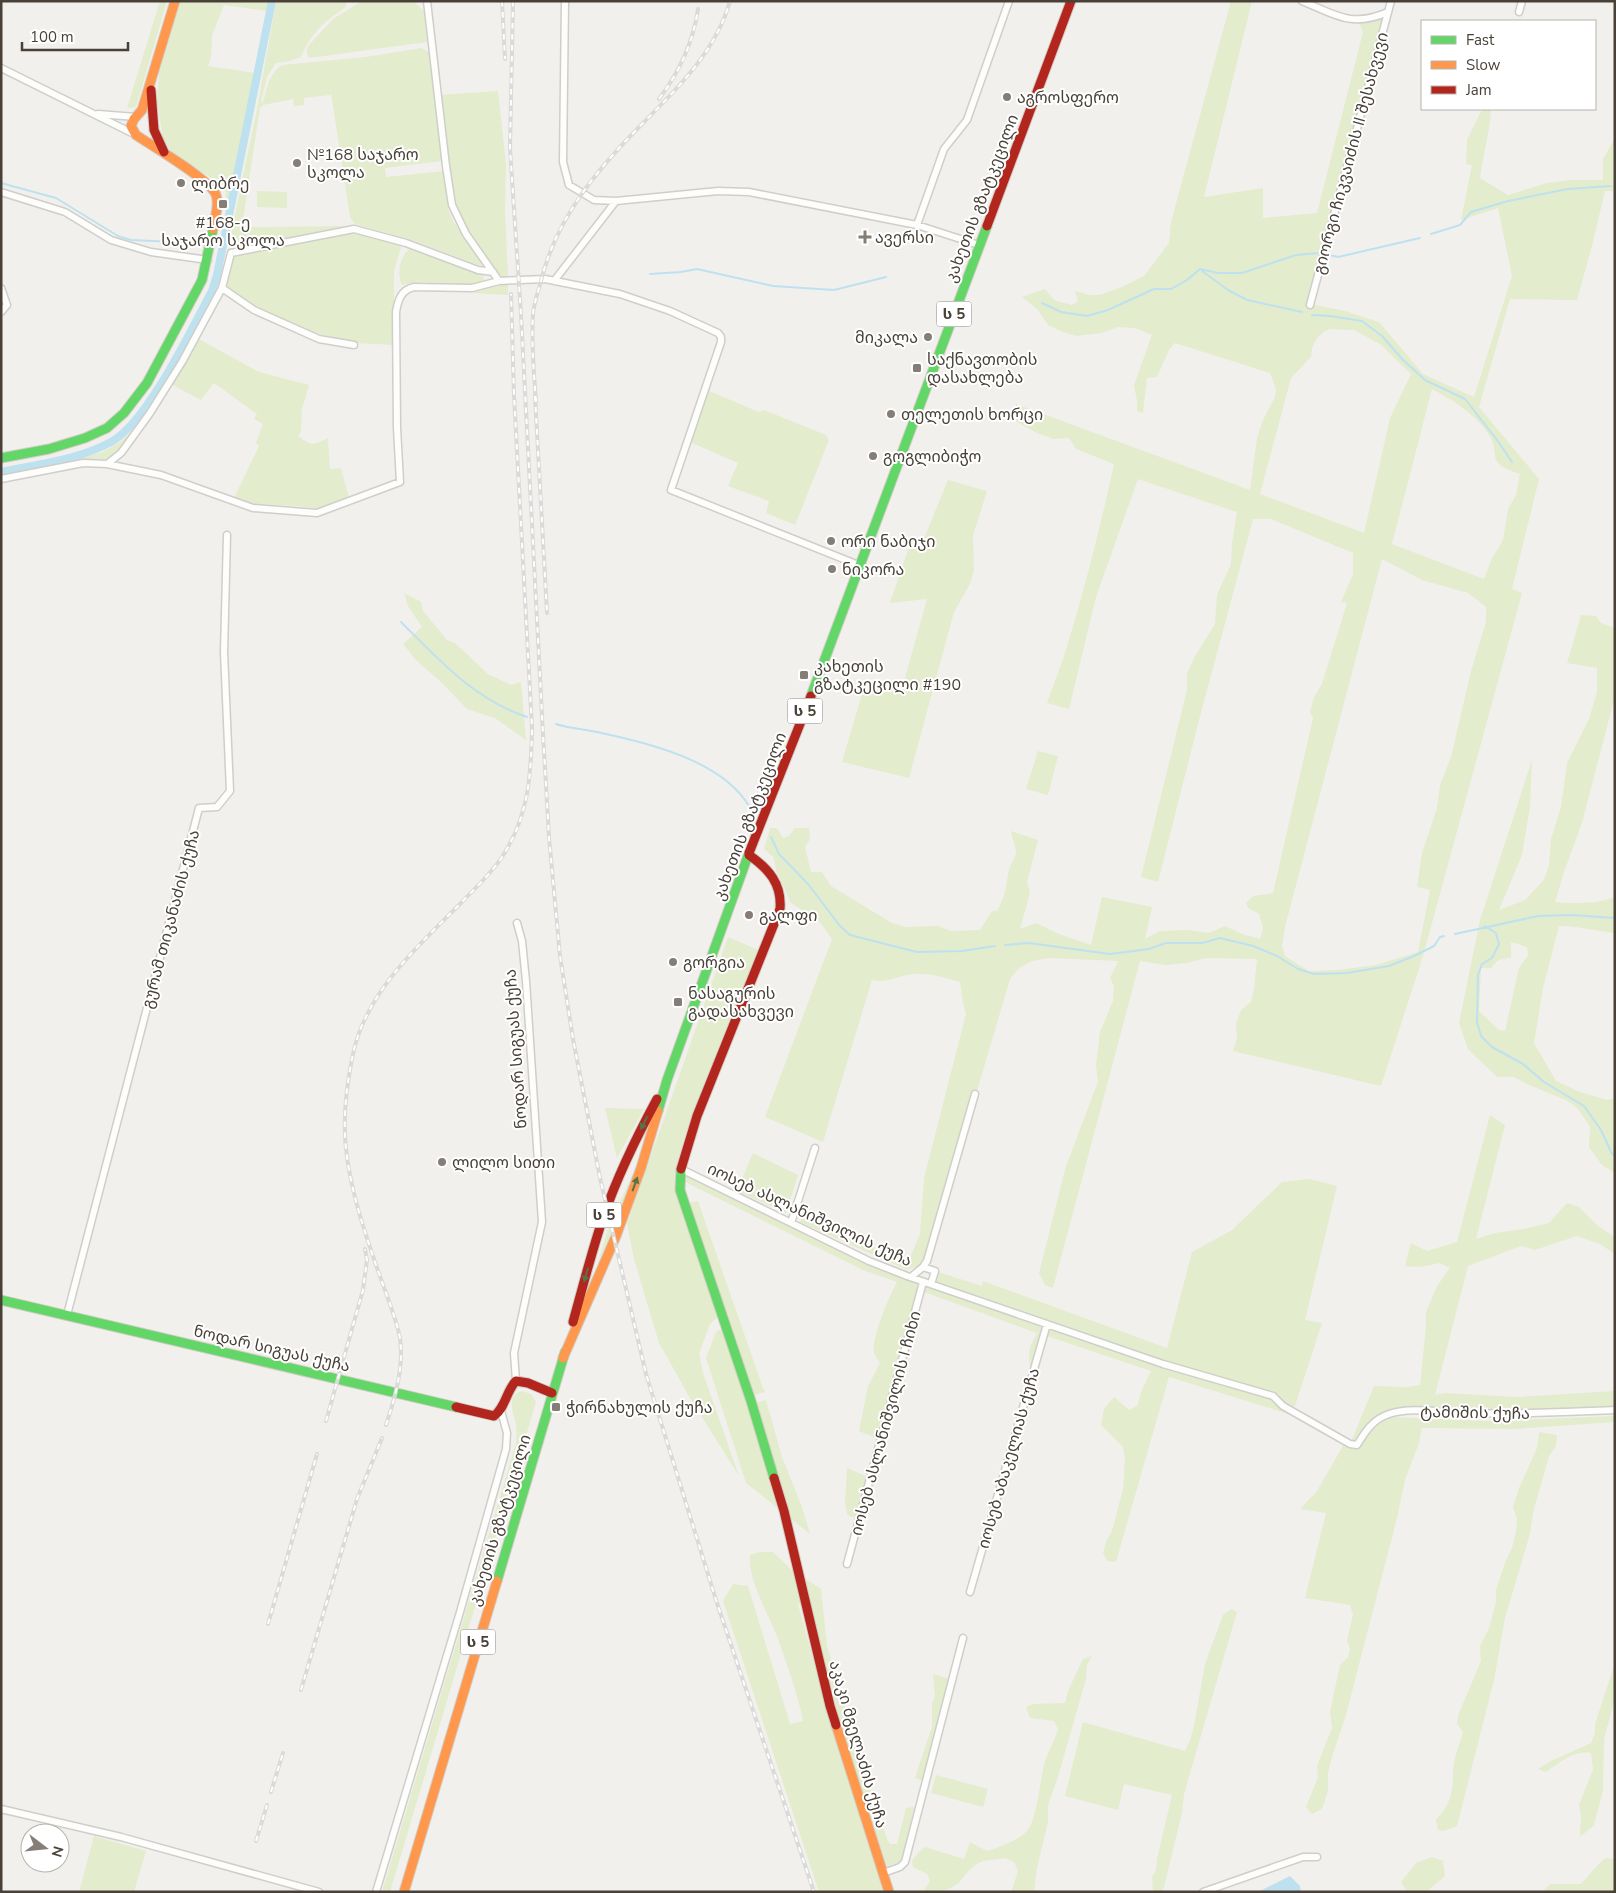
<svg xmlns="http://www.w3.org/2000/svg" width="1616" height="1893" font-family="'Nunito Sans','Noto Sans Georgian',sans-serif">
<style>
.green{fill:#e3eccd;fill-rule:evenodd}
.water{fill:#bee1f0}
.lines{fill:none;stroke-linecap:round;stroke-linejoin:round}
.stream{stroke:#bee1f0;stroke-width:2}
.canal{stroke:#bee1f0;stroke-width:8}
.street-casing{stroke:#d0ceca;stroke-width:9}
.fast-casing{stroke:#d2ccc4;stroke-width:11}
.slow-casing{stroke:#d2ccc4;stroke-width:11}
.jam-casing{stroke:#d2ccc4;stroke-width:11}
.street{stroke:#fdfdfc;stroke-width:6}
.fast{stroke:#63d668;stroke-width:9}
.slow{stroke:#ff974d;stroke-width:9}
.jam{stroke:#b3261e;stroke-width:9}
.rail-casing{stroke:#dadad9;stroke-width:4}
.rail{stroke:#fff;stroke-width:2;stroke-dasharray:5.5;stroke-linecap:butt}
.oneway{fill:#527549}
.poi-dot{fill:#847e77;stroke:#fff;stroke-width:2}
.labels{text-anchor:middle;stroke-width:4;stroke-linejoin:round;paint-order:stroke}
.shield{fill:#fff;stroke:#807a74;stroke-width:1}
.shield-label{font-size:15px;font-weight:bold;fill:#494138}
.poi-label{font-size:16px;fill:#494138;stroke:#fff;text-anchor:start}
.street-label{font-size:16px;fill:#494138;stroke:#fff}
</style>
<rect width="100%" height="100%" fill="#f2f0ed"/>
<!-- green -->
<path class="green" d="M160,1H167L136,107L127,108Z
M180,1H269L266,11L224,5L212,36L211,57L208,66L255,73L229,201L225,200L226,193L223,186L171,151L163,140L157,100L159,74Z
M276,1H346V7C325,20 310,34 301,57L290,61L276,63L267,77L261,102H263C267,88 269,73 282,65L366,57L421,48L429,52L442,161L385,168L386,177L444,171L448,209L453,221L482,262L481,266L415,241L355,224L350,217L331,93L330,95L304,98V105L294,106L293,99L263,105L260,108L243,220L246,227L346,226L236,249L227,253L257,109Z
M362,1L414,2L424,11L427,42L309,58L306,50L309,45L333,19Z
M1231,1H1252L1204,197L1263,188V218L1317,213L1363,32L1358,20L1388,12L1310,304L1345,311L1379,322L1423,374L1474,397L1512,276L1498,208L1461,220L1472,165L1466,164L1467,140L1482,109H1491C1490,132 1483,155 1480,178L1508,195L1547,183L1570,180H1603V159L1615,138V191H1605L1592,246L1577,300L1510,299L1479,407L1539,479L1512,589L1522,593L1423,956L1381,1086L1233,1051L1237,1038L1236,1024L1241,1010L1251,1002L1254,989L1257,959L1206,958L1187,963L1165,965L1140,961L1053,1288L1045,1285L1039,1273L1066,1166L1098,1082L1096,1065L1100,1032L1113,1001L1114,986L1110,978L1118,961L1049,958L1032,961L1019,968L1010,979L927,1261L923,1267L919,1266L907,1270L800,1222L802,1217L908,1262L920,1234L924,1178L966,1014L963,1003L960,982C945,978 930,973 914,974C899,975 887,984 872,980L823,1142L765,1117L832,939L819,921L791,903L776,870L774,858L764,849L770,828H777L783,838L789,836L795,828H809L810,839L805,847L811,872H822L831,886L892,923L905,927L938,926L951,931L980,930L992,911H997C1006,895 1006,886 1009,869C1011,862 1016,859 1016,851C1015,845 1012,837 1011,831L1038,840L1027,882L1030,893L1020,929L1036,923L1059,934L1091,945L1102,897L1152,907L1145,939L1160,931L1188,930L1209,933L1225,926L1242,934L1260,939L1263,928L1259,914L1248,908L1246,903L1253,896L1273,893L1313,718L1310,712L1314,697L1322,684L1347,603L1341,602L1353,574V553L1271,519H1253L1198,724L1158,882L1141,877L1187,690V674L1194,658L1215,624L1217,595L1231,564L1232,543L1237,512L1138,479L1096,597L1069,709L1047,703C1052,687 1059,672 1064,656C1084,593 1100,528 1114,464L1076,449L1069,438L1053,439L1035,432L1012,419L1016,404L1250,490L1257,438L1263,420L1275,397L1276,389L1270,373L1175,343L1169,350L1157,377L1147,378L1143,413L1137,411V401L1134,385L1152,335L1135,328L1118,327L1102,333L1076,336L1063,332L1048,325L1038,310L1022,297L1045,289L1054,300L1071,305L1078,302L1075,291L1089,295H1099L1122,287L1144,276L1169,243L1171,222ZM1331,329L1354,330L1380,344L1411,374L1390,418L1364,533L1260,494L1291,378L1311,357L1312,348L1317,338L1325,331ZM1432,389C1451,399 1474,413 1487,432C1504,455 1481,461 1520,474L1516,495L1508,509L1503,540L1492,558L1484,579L1392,544ZM1382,559L1422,580L1468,593L1486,607V622L1471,671L1451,757L1440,785L1437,808L1422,853L1417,887L1430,890L1418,952L1376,965L1337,970L1309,971L1285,956L1282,946L1285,927Z
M498,91L506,164L505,211L508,278L502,277L494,269L459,215L455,205L439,95Z
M257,191L287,192V208L257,207Z
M355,231L400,243L401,247L394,271V345L357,343L312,332L258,309L228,289L226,284L231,256Z
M412,247L473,271L483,276L484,280L477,285L419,282L402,285C396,273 400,254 412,247Z
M508,283V295L472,293Z
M197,338L259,372L309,385L302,409L301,432L298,436C312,446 312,446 328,438L330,469L341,468L349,498L329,507L315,508L298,506L255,504L234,498L259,446L256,443L263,424L254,419L257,414L214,383L201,400L171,384Z
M707,390L759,412L764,410L826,435L829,440L795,525L766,513L769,501L728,486L738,463L690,442Z
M144,417C135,429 125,451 111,457C98,463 80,461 67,462L103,452L123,440Z
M948,480L987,491L973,536L974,570L970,584L954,612L909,778L842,762L865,684L901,692L927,599L890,603L909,547L920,548Z
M404,593L421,602L423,611L447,640L455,643L488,674L511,685L521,682L526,740L495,718L467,709L442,683L416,660L403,644L422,627L408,606Z
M1581,615L1596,616L1601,623L1615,628V696L1582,823L1564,872L1555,902C1574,904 1597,904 1615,897V933C1596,931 1578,926 1559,926L1543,988L1534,1043L1556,1081L1580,1092L1607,1100L1615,1098V1173L1602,1165L1589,1147L1590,1126L1577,1108L1568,1101L1529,1085L1514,1077H1497L1468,1049L1459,1023L1480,920L1532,760L1530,807L1522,855L1499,910L1525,900L1544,880L1549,865L1551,839L1561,807L1567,763L1589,719L1597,692V668L1567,663ZM1511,942L1527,947L1528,955L1519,968L1505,1031L1499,1030L1479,1011L1481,968H1492C1496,959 1502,959 1511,958Z
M1038,751L1058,756L1048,795L1026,789Z
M728,937L758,950L685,1135L676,1167L675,1179L677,1194L719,1316L710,1324L699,1354L703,1373L739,1476L690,1398L659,1343L634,1259L627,1224Z
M605,1108L644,1109L617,1158Z
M1490,1115L1505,1125L1476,1239L1495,1233L1524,1229L1549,1223L1567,1203L1579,1207L1598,1226L1615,1237V1254L1600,1244L1577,1236L1535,1250L1521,1246L1468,1266L1435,1395L1445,1393L1516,1397L1615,1391V1410L1403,1412L1381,1417L1357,1445L1350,1444L1374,1386L1407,1387L1420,1385L1426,1326V1312L1437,1286L1450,1268L1440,1263L1421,1267L1405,1266L1411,1243L1427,1251L1457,1242Z
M753,1153L798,1175L786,1213L737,1191Z
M633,1174L627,1198L598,1262L609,1225Z
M686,1175L868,1265L920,1284L923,1282L931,1284L935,1271L982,1286L983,1281L1167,1348L1192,1252L1232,1230L1282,1182L1310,1179L1337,1186L1305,1320L1322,1323L1292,1415L1169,1377L1116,1562L1107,1561L1103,1553L1106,1542L1112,1531L1123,1489L1125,1460L1123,1447L1101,1425L1104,1409L1114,1397L1129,1410L1137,1406L1142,1390L1151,1371L1044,1335L1032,1375C1028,1354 1027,1351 1037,1333L921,1291L880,1440L859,1431L868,1386L880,1363C878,1360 875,1356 874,1353C871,1339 889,1296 897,1282L863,1270L683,1181Z
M698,1201L763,1388L765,1392L751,1396L688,1203Z
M722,1328L765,1460L769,1461L774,1459L755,1403L766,1400L782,1457L802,1507L810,1534L746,1483L706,1358L716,1332Z
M522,1391L531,1394L536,1402L390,1892H382L516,1443C516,1438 517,1431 516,1426C515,1415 504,1396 522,1391Z
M1615,1416V1422L1515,1429L1422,1428L1419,1443L1405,1480L1397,1518L1346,1715L1332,1757L1328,1773V1791L1322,1809L1312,1814L1306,1807L1318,1777L1317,1766L1332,1728L1330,1712L1340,1665L1348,1657L1350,1649L1347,1640L1353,1615L1350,1605L1305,1598L1326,1513L1300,1509L1317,1491L1344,1444L1356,1448L1364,1440L1370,1430L1390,1417L1490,1421Z
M1539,1432L1557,1435L1556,1446L1549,1456L1533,1513L1530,1534L1505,1618L1494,1680L1457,1826L1443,1831L1438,1830L1436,1820C1451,1804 1453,1792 1453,1771C1454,1757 1459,1745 1463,1733L1457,1723L1459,1713L1481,1661L1480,1646L1489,1628L1496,1602V1590L1506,1560L1512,1548L1516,1531L1517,1519L1513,1507L1519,1488L1537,1448Z
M847,1468L870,1478L860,1517H851L847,1514L845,1502Z
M759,1552H773L792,1570L821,1589L827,1646L856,1746L887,1839L890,1844H897L906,1808L914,1807L902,1861L887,1866C858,1778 828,1691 810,1600L798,1604L837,1746L884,1892H819L723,1601L733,1584L748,1586L790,1724L803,1721C798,1694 787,1665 778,1639C769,1614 748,1582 750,1555Z
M1231,1609L1237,1612L1184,1794L1182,1813L1164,1887L1162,1892H1153L1152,1877L1156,1870L1157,1859L1172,1795L1124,1784L1118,1810L1065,1796L1083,1722L1185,1751L1190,1740L1194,1726L1205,1664L1223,1615Z
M1092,1656L1087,1665L1086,1679L1058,1777L1048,1805V1822L1037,1868L1034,1892H1011L1018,1871L1014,1862L1005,1858C998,1860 984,1859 979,1863C971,1867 968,1872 962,1879C953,1891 937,1892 923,1892L930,1881L927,1874L913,1867L912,1861L917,1854L925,1847L964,1859L970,1842L987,1851C1000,1847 1016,1841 1026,1832C1037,1822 1040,1778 1045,1761C1049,1750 1055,1740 1058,1729L1054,1721L1030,1718L1026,1707L1033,1704L1065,1703L1068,1691L1083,1659Z
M1615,1663V1698L1604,1739L1603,1790L1594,1825L1580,1837L1581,1817L1579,1805L1593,1769L1591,1753C1574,1750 1560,1762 1546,1772L1538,1769L1549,1762L1591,1743L1595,1733V1724Z
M933,1674L949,1679L923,1781L915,1778L932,1726V1704L935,1696Z
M936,1775L988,1789L983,1807L931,1793Z
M94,1836L146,1851L134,1892H79Z
M1432,1857L1443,1861L1445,1876L1426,1892H1407L1401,1882L1416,1863Z
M1605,1858L1615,1859V1892H1541L1551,1884H1581L1594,1869Z"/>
<!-- water -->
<path class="water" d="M1290,1876L1300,1886L1301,1892H1258Z"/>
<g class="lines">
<!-- stream -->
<path class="stream" d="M1,183L56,198L118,236L131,240L197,243
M1431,234L1460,225L1471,212L1508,201L1568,189L1611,186
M1329,255L1338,257L1420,238
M1202,271L1228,290L1247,300L1302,312
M650,274L681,272L697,269L773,286L834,290L886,277
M1042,303L1061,312L1087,316L1108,310L1154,289H1171L1187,280L1200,269L1218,273H1242L1296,255L1318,253
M1312,315L1330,316L1362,321L1382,336L1403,360L1425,380L1465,399L1497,440L1512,462
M401,622C439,660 475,700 527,717
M556,724C571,729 586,729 601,733C649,743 722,761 749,806
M771,837L779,854L808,884L840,926L850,935L917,952L962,951L995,946
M1485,926L1496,933L1499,944L1492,958L1482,964L1478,975L1477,1022L1481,1036L1492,1047L1523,1064L1544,1082L1584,1106L1601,1130L1612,1154L1615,1156
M1455,934L1538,916L1572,915L1615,918
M1005,945L1029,943L1110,954L1149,949L1166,943H1202L1220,938L1253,946L1277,956L1298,969L1314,974L1347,973L1389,966L1414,956L1434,946L1440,937L1444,936"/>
<!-- canal -->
<path class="canal" d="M1,472C38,464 78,460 111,442C147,423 192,328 212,291L217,275L272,1"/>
<defs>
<path id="street" d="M427,1L446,166L452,205L466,234L499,281
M565,1L563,162L569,185L594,200L616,201L718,191L749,192L917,225L979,245
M1302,1C1336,15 1351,28 1388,12
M1519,12L1522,1
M1,68L136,135
M98,114L136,117
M1,192L65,212L111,240L151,252L208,260
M917,225L944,149L967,120L1009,1
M554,281L616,201
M1,288L7,305L1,312
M222,288L254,310L319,339L354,345
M1310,305L1391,1
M107,464L121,453L150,413L182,362L222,288L231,253L354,229L406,243L478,270L493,272
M1,479L83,463L107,464L161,475L253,508L317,513L400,482L397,428L396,312C398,300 401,290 414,287L472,288L499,281L545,279L620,294L670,311L718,333L721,337V342L671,490L861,566
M681,1169L869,1261L907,1276L1163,1364L1273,1396L1283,1406L1350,1444L1357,1445C1365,1432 1373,1419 1389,1414C1411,1407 1436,1412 1458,1413C1510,1415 1563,1412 1615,1410
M791,1223L815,1148
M911,1277L923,1267
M931,1284L935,1271L923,1267L927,1261L975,1094
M67,1315L199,808L217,807L230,791L224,652L227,535
M516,1381L514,1353L542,1222L526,981L522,941L517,923
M847,1564L923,1282
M970,1592L1047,1324
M1,1809L121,1837L319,1892
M883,1873L900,1867L905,1862L963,1638
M376,1892L460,1612L506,1449L507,1433L501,1411
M1203,1892L1303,1857H1317"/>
<path id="fast" d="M1,458L49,449L85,438L107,428L124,413L147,383L202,280L213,229
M811,696L987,226
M658,1111L667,1080L749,853
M681,1169L680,1190L751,1401L774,1478
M1,1300L456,1407
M497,1581L565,1352"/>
<path id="slow" d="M175,1L142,110L134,119L131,126L136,135C152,146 211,180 216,195C220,205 214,219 213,229
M563,1358L616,1236L641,1168L658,1111
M836,1725L889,1892
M404,1892L497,1581"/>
<path id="jam" d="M151,90L154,130L164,152
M987,226L1071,1
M749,853L811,696
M681,1169L697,1116L780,909C782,884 769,869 749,855
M573,1322C583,1286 592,1250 604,1215C618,1175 637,1136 657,1099
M456,1407L494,1416C506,1407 506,1391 516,1381L528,1383L552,1393
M774,1478L784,1511L830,1706L836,1725"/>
</defs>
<!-- street casing -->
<use href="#street" class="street-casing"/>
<!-- fast casing -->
<use href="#fast" class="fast-casing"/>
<!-- slow casing -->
<use href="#slow" class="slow-casing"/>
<!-- jam casing -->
<use href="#jam" class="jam-casing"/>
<!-- street -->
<use href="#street" class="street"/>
<!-- fast -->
<use href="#fast" class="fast"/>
<!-- slow -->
<use href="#slow" class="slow"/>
<!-- jam -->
<use href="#jam" class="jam"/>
<defs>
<path id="rail" d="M502,1L505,59
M513,1L510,148L521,315L543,734L549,837L560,956L573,1039L600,1178L646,1374L716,1600L814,1892
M659,99C680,71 693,43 698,9
M535,396L547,613
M536,402C534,373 531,343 533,314C534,303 538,292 541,281C557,215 601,165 648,118C682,84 717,48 730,1
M326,1421L363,1290L367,1260L365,1249
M386,1425C395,1398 404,1367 400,1338C395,1314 384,1289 376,1265C364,1230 352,1194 347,1157C342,1124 346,1087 353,1054C366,992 418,946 461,903C475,888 491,874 502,857C529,816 531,775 532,728L514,395L511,294
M268,1624L317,1454
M301,1690L357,1499L382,1438
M271,1792L283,1753
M256,1841L267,1805"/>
</defs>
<!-- rail casing -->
<use href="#rail" class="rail-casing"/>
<!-- rail -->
<use href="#rail" class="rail"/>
</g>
<!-- one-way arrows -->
<defs><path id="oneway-solid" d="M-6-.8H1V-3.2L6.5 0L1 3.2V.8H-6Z" transform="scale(1.25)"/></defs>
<g class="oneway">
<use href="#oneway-solid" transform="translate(644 1123) rotate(117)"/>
<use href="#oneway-solid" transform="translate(635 1184) rotate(-70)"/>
<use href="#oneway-solid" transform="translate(586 1275) rotate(106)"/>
</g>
<!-- markers -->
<g class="poi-dot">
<circle cx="1007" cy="97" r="5"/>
<circle cx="297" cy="163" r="5"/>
<circle cx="181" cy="183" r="5"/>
<rect x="218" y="199" width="10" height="10" rx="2.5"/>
<path d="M862.5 229.5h5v5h5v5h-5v5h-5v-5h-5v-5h5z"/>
<circle cx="928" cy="337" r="5"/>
<rect x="912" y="363" width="10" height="10" rx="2.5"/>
<circle cx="891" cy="414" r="5"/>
<circle cx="873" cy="456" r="5"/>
<circle cx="831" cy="541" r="5"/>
<circle cx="832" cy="569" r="5"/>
<rect x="799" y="670" width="10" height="10" rx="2.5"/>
<circle cx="749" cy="915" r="5"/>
<circle cx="673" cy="962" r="5"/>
<rect x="673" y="997" width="10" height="10" rx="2.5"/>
<circle cx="442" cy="1162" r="5"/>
<rect x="551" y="1402" width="10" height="10" rx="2.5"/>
</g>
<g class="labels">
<!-- shield labels -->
<g class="shield">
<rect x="936.5" y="301.5" width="35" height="25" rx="4"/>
<rect x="787.5" y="698.5" width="35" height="25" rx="4"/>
<rect x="586.5" y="1202.5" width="35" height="25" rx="4"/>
<rect x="460.5" y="1629.5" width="35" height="25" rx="4"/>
</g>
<g class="shield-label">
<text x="954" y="319">ს 5</text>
<text x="805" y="716">ს 5</text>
<text x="604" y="1220">ს 5</text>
<text x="478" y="1647">ს 5</text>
</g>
<!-- poi labels -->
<g class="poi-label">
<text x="1017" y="103">აგროსფერო</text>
<text x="307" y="160">№168 საჯარო<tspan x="307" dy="18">სკოლა</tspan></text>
<text x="191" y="189">ლიბრე</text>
<text x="223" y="228" text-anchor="middle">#168-ე<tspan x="223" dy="18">საჯარო სკოლა</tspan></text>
<text x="875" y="243">ავერსი</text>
<text x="918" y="343" text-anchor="end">მიკალა</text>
<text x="927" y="365">საქნავთობის<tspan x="927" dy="18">დასახლება</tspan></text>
<text x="901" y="420">თელეთის ხორცი</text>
<text x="883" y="462">გოგლიბიჭო</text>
<text x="841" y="547">ორი ნაბიჯი</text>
<text x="842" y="575">ნიკორა</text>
<text x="814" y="672">კახეთის<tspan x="814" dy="18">გზატკეცილი #190</tspan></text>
<text x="759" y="921">გალფი</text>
<text x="683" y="968">გორგია</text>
<text x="688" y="999">ნასაგურის<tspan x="688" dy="18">გადასახვევი</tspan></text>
<text x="452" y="1168">ლილო სითი</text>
<text x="566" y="1413">ჭირნახულის ქუჩა</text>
</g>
<!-- street labels -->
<g class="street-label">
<text transform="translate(1350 153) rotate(-75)" y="6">გიორგი ჩიკვაიძის II შესახვევი</text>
<text transform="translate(981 198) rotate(-69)" y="6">კახეთის გზატკეცილი</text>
<text transform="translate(749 816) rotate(-69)" y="6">კახეთის გზატკეცილი</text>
<text transform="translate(170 919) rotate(-75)" y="6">გურამ თიკანაძის ქუჩა</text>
<text transform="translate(515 1049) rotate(-94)" y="6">ნოდარ სიგუას ქუჩა</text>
<text transform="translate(810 1214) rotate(25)" y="6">იოსებ ასლანიშვილის ქუჩა</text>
<text transform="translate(272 1348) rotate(13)" y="6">ნოდარ სიგუას ქუჩა</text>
<text transform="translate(1475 1412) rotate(1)" y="6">ტამიშის ქუჩა</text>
<text transform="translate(885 1423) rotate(-75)" y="6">იოსებ ასლანიშვილის I ჩიხი</text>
<text transform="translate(1008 1458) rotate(-74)" y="6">იოსებ აბაკელიას ქუჩა</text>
<text transform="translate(499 1520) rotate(-73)" y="6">კახეთის გზატკეცილი</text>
<text transform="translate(859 1744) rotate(74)" y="6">აკაკი მგელაძის ქუჩა</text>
</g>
</g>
<!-- border -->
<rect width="1616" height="1893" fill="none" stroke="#494138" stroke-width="5"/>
<!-- legend -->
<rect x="1421" y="20" width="175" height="90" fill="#ffffff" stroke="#b6b3af"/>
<rect x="1431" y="36" width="25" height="8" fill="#63d668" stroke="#b6b3af"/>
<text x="1466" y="45" font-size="15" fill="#494138">Fast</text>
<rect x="1431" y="61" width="25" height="8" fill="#ff974d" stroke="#b6b3af"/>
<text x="1466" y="70" font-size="15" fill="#494138">Slow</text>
<rect x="1431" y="86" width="25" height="8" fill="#b3261e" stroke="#b6b3af"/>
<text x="1466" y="95" font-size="15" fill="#494138">Jam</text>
<!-- north arrow -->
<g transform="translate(45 1848) rotate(106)"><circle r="24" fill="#ffffff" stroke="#b6b3af"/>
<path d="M0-4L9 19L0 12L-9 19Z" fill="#847e77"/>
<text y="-8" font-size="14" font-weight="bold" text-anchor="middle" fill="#494138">N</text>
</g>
<!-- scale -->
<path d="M22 42v8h106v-8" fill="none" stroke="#494138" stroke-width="2.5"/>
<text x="30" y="42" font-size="15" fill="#494138" stroke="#ffffff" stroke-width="4" paint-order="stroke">100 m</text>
</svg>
